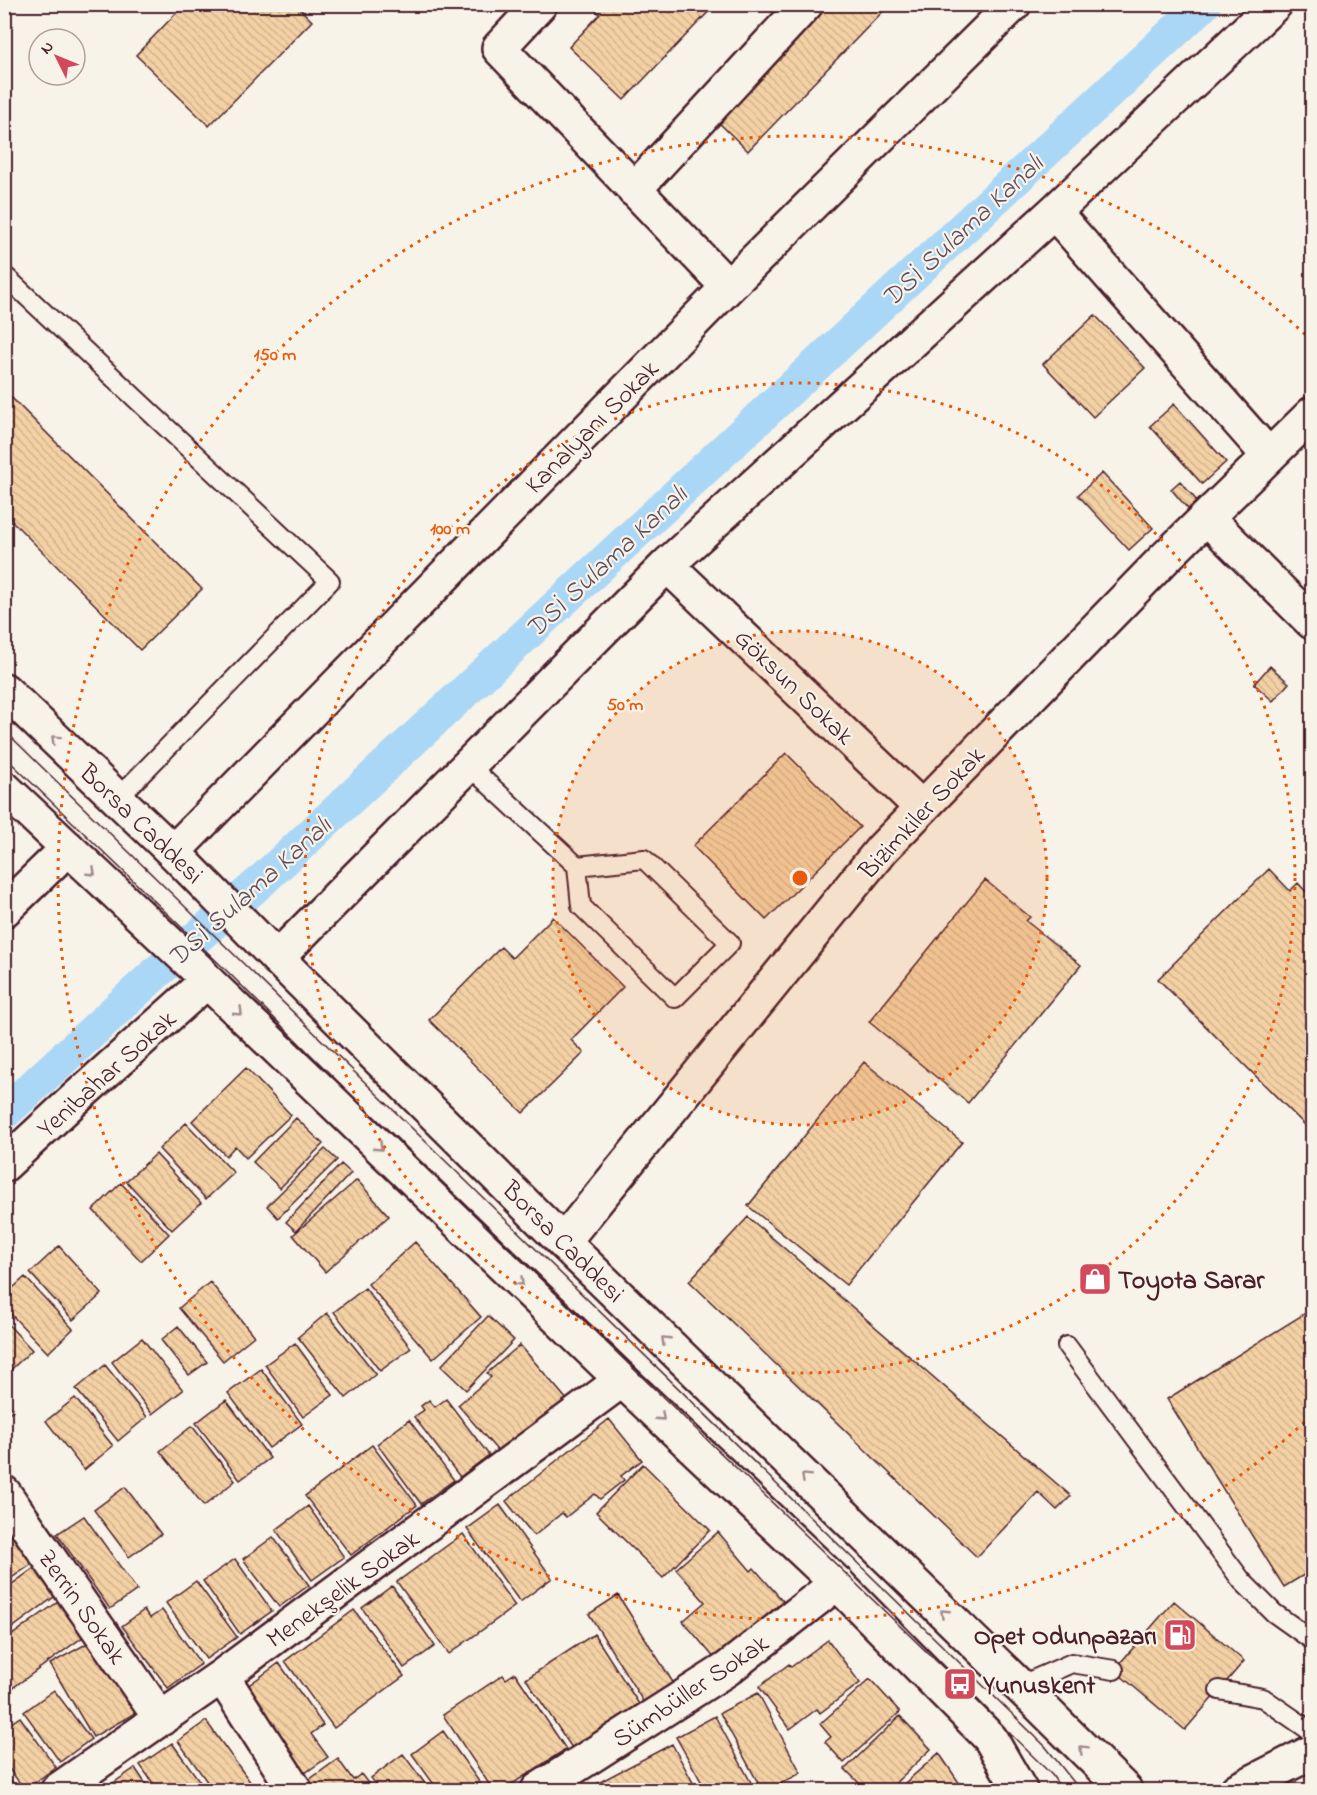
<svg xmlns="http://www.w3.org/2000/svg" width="1317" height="1795" font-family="'Indie Flower',sans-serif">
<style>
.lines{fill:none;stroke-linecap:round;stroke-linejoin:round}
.canal{stroke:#abd7f7;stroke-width:34}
.building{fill:url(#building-back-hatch);stroke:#4a1f2b;stroke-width:1.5}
.lane-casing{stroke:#4a1f2b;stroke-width:22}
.street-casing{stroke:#4a1f2b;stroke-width:38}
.secondary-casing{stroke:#4a1f2b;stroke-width:38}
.primary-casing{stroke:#4a1f2b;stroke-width:38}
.lane{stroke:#f7f3e8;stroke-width:18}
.street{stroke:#f7f3e8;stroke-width:33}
.secondary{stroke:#f7f3e8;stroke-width:33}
.primary{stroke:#f7f3e8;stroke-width:33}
.tram{stroke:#4a1f2b;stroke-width:1.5}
.oneway{stroke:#a0898a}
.ring{fill:none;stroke:#e8590c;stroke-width:3;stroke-dasharray:3 6}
.labels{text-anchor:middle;stroke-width:4.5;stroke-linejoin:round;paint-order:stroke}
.street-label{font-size:26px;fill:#4a1f2b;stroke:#f7f3e8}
.poi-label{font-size:26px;font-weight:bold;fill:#4a1f2b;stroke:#f7f3e8;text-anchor:start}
.water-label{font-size:27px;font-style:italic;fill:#624d5e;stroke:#f7f3e8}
.centre{fill:#e8590c;stroke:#f7f3e8;stroke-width:3}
.ring-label{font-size:18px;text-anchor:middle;font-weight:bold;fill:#e8590c;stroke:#f7f3e8;stroke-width:4.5;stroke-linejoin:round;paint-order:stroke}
</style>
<defs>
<pattern id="building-back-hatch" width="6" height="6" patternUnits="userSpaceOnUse" patternTransform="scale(1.5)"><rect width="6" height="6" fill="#f3d1a4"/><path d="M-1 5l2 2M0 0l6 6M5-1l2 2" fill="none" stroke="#d2b38d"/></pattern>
</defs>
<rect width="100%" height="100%" fill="#f7f3e8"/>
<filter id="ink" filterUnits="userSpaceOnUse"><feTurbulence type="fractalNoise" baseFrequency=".0167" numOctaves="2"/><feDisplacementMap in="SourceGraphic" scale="12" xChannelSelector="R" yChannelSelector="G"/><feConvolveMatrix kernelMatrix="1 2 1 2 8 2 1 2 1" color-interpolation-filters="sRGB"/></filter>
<g filter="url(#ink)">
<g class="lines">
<!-- canal -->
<path class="canal" d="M4,1113L156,973L258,884L1204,4"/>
</g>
<!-- building -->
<path class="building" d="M185,4H295L312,21L209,126L136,55Z
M589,4H716L624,100L569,47L600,14Z
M827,4H890L748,151L716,120Z
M1095,315L1145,368L1093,417L1043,364Z
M4,390L202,589L140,650L4,513Z
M1174,404L1226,462L1202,484L1150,426Z
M1102,473L1153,528L1129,550L1078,495Z
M1180,481L1197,501L1188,509L1171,489Z
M1270,666L1289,683L1273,701L1254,684Z
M786,753L860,827L766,920L693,846Z
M1269,869L1290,891L1298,883L1312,898V1132L1158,979Z
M985,880L1030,917L1026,921L1081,965L968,1103L869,1022Z
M553,917L623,987L571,1040L584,1053L523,1113L429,1020L501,947L512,958Z
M864,1062L962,1142L846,1285L748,1206Z
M246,1068L291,1115L246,1158L235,1146L226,1156L192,1121Z
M296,1118L323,1144L280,1188L253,1162Z
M186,1123L234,1173L206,1199L159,1149Z
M325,1149L337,1160L278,1218L267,1206Z
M156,1154L201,1203L172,1230L126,1181Z
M341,1164L351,1173L296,1231L286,1222Z
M357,1180L389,1216L325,1272L293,1235Z
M121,1183L169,1234L141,1261L93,1210Z
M748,1217L1071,1496L1057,1510L1038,1492L977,1557L689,1281Z
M415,1242L481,1317L433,1359L368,1284Z
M59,1246L102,1294L73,1320L30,1273Z
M25,1277L73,1329L48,1353L4,1307V1296Z
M210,1282L254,1336L223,1361L179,1308Z
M365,1288L411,1348L380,1371L334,1312Z
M1312,1309V1570L1284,1587L1167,1399Z
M327,1313L376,1374L346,1398L298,1337Z
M488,1316L514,1340L466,1390L441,1366Z
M4,1320L32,1350L4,1376Z
M178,1326L207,1362L189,1375L161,1340Z
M142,1338L183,1390L152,1414L112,1362Z
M295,1343L333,1395L303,1417L265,1365Z
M520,1345L568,1401L503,1457L458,1405L491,1377L487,1373Z
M105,1365L147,1417L118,1441L76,1389Z
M261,1369L302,1424L269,1448L228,1393Z
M75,1398L113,1446L84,1470L46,1421Z
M4,1399L13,1410L4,1416Z
M446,1399L489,1455L460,1477L414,1417L424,1410L421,1406L429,1400L435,1407Z
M226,1400L270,1458L240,1480L196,1423Z
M609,1419L642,1460L621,1476L624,1480L600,1499L595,1494L566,1517L562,1513L534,1536L506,1501Z
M409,1420L454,1480L421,1504L377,1444Z
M192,1426L235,1481L204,1506L160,1451Z
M372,1445L417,1505L351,1555L305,1496Z
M643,1464L710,1530L663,1578L596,1512Z
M125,1487L161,1534L129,1557L94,1510Z
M500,1505L552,1578L520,1602L467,1529Z
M308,1506L344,1557L312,1580L276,1530Z
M84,1516L137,1590L110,1609L57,1534Z
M9,1531L32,1564L4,1583V1534Z
M718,1532L751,1571L754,1568L783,1601L716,1660L683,1621L705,1602L676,1569Z
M463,1534L515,1606L449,1654L397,1582Z
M273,1537L309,1585L279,1607L243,1559Z
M235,1559L272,1611L240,1634L203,1581Z
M37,1566L58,1594L4,1634V1590Z
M196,1581L237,1637L206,1659L166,1603Z
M392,1586L435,1646L404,1668L362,1608Z
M618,1595L674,1684L644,1703L589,1614Z
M62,1599L87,1634L4,1694V1641Z
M1174,1601L1244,1661L1185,1730L1114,1670Z
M144,1610L150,1618L162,1610L201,1664L168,1688L122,1626Z
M354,1610L404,1676L334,1728L285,1661Z
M594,1634L639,1704L572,1748L526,1679Z
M95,1639L137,1712L93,1737L50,1664Z
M828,1640L860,1683L820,1713L817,1709L790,1729L759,1687L789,1664L791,1667Z
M279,1663L323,1725L311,1734L328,1757L302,1775L242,1690Z
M515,1673L566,1749L503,1790H493L443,1715L503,1675L506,1679Z
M870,1679L900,1712L844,1763L825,1742L831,1737L820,1724Z
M54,1690L91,1739L60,1762L24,1712Z
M758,1693L801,1773L769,1790H762L720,1713Z
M715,1716L755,1790H706L676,1737Z
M900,1716L931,1749L888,1790H866L845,1769Z
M20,1717L56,1767L25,1790L4,1762V1728Z
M206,1721L256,1790H231L230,1789L227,1790H213L178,1741Z
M443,1731L485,1790H438L412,1754Z
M172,1743L206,1790H158L140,1765Z
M672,1744L697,1790H600L596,1784Z
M939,1753L964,1790H897Z
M403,1754L430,1790H380L371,1778Z
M338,1759L353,1780L361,1774L373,1790H312L306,1782Z
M135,1768L150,1790H103Z
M4,1772L18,1790H4Z"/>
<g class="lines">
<defs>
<path id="lane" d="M4,275L330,581L117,799
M468,765L577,866L581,906L675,998L730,943L644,859L577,866
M1067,1346L1242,1581L1274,1613L1312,1640
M1019,1686L1072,1663L1114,1670
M1219,1690L1263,1698L1312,1732"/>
<path id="street" d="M540,4L499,48L728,287
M634,190L806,4
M1054,212L1269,456
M1207,518L1312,622
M667,565L922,808
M173,852L728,287L1014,4
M4,910L68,848
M277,958L667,565L1054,212L1275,4
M4,1165L75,1099L207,981
M563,1242L882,849L1164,559L1312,414
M4,1493L161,1719
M222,1676L295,1790
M58,1790L222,1676L622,1380
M538,1790L727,1669L837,1583"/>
<path id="secondary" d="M4,690L173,852L277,958L563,1242L1039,1705L1125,1790
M4,788L198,970L207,981L622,1380L837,1583L990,1738L1020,1790"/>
<path id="primary" d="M1237,1790L1312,1752"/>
</defs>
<!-- lane casing -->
<use href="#lane" class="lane-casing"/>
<!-- street casing -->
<use href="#street" class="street-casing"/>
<!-- secondary casing -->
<use href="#secondary" class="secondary-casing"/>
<!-- primary casing -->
<use href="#primary" class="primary-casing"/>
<!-- lane -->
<use href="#lane" class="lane"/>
<!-- street -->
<use href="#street" class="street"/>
<!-- secondary -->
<use href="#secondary" class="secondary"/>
<!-- primary -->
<use href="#primary" class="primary"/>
<!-- tram -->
<path class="tram" d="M4,730L1045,1746L1080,1790
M4,756L232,976L374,1118L960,1684L1052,1775L1062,1790"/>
</g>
<!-- one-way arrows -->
<defs><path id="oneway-chevron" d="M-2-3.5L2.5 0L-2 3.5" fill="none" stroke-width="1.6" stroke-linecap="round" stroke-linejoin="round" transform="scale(1.5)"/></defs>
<g class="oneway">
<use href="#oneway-chevron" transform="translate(55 739) rotate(-136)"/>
<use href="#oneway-chevron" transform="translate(92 872) rotate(43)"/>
<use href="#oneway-chevron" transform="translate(239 1012) rotate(44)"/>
<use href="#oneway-chevron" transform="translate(379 1147) rotate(44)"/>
<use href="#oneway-chevron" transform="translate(520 1282) rotate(44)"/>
<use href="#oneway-chevron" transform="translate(665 1340) rotate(-136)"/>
<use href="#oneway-chevron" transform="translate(661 1417) rotate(43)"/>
<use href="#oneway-chevron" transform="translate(805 1477) rotate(-136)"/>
<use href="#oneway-chevron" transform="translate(944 1613) rotate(-136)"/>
<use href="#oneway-chevron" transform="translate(1083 1749) rotate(-135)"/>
</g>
</g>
<!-- distance rings -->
<circle cx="800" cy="878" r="247" fill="#e8590c" fill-opacity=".12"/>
<g class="ring">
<circle cx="800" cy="878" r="247"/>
<circle cx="800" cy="878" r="495"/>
<path d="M1311 1416A742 742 0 1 1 1311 340"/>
</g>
<!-- icons -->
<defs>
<symbol id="shop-square" viewBox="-11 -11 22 22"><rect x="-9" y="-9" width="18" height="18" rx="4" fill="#d1495b" stroke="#f7f3e8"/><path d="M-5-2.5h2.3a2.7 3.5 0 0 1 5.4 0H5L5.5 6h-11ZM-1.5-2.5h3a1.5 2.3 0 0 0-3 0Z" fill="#fff"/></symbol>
<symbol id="fuel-square" viewBox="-11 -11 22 22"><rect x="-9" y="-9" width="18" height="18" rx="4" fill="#d1495b" stroke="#f7f3e8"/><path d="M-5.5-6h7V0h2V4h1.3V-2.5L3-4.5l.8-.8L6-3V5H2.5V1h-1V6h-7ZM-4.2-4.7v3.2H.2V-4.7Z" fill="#fff"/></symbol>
<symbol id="bus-square" viewBox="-11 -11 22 22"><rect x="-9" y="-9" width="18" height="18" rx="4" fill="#d1495b" stroke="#f7f3e8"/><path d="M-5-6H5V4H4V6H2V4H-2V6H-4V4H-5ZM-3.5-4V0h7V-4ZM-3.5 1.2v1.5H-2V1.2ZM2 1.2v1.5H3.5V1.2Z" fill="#fff"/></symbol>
</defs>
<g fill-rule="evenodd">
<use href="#shop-square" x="1076" y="1260" width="38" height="38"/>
<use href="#fuel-square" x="1161" y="1616" width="38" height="38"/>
<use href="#bus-square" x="941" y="1665" width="38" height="38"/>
</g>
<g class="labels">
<!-- street labels -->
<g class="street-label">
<text transform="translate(591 426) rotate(-45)" y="9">Kanalyanı Sokak</text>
<text transform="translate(795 686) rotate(44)" y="9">Göksun Sokak</text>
<text transform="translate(921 812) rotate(-47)" y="9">Bizimkiler Sokak</text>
<text transform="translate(142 823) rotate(44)" y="9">Borsa Caddesi</text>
<text transform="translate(106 1073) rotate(-42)" y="9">Yenibahar Sokak</text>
<text transform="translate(564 1241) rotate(45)" y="9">Borsa Caddesi</text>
<text transform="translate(342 1588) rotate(-36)" y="9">Menekşelik Sokak</text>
<text transform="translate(83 1606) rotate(55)" y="9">Zerrin Sokak</text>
<text transform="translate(690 1690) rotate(-34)" y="9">Sümbüller Sokak</text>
</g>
<!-- poi labels -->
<g class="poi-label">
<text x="1118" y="1288">Toyota Sarar</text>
<text x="1157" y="1644" text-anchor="end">Opet Odunpazarı</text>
<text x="983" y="1693">Yunuskent</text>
</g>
<!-- water labels -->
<g class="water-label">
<text transform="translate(962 230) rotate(-43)" y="9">DSİ Sulama Kanalı</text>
<text transform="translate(606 561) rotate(-43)" y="9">DSİ Sulama Kanalı</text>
<text transform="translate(249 891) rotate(-42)" y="9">DSİ Sulama Kanalı</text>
</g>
</g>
<circle cx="800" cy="878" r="9" class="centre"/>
<g class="ring-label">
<text x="275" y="360">150 m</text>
<text x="450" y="534">100 m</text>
<text x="625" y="710">50 m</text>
</g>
<!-- margin -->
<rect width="1317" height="1795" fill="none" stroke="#f7f3e8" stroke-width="24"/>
<rect x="12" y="12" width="1293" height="1771" fill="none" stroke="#4a1f2b" stroke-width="2" filter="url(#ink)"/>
<!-- north arrow -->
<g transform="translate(57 57) rotate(313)"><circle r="28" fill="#f7f3e8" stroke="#b29e9c" stroke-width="1.5"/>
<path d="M0-4.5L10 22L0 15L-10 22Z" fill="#d1495b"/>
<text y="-9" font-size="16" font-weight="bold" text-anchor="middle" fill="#4a1f2b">N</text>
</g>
</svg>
